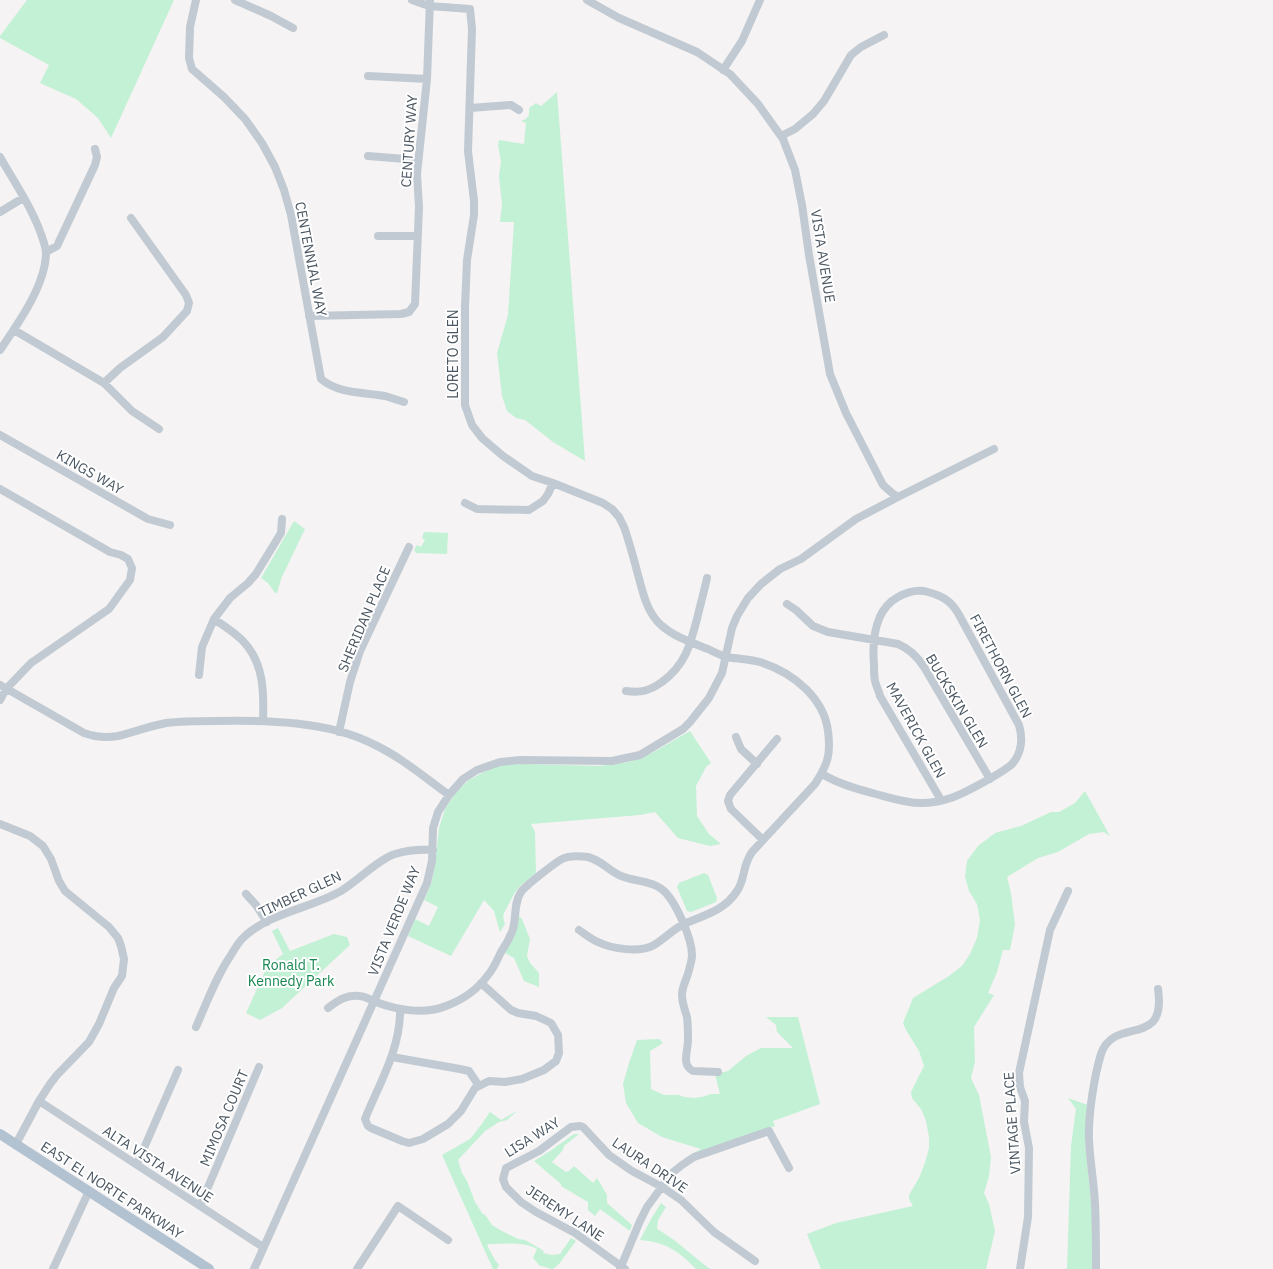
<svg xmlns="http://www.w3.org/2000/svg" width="1273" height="1269" font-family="'IBM Plex Sans',sans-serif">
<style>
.green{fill:#c3f1d5}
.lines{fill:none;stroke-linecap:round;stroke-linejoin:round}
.minor{stroke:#c1cad2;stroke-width:8}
.major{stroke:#b3c2d1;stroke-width:10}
.labels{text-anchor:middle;stroke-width:4;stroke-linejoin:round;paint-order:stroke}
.street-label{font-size:14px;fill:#4a5661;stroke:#fff}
.park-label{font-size:14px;fill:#17864f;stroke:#fff}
</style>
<rect width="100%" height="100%" fill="#f5f3f3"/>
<!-- green -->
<path class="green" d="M27,0H174L111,138L98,118L76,99L40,83L49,65L0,38V36Z
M557,92L585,461L553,442L525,420L516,418L507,411L502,396L497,353L508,315L514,222H500L502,205L499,176L501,161L498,145L499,140L524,144L526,123L521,121L526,119L529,115V108L536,103L541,106Z
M294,521L305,529L281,579L277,593H275L268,583L261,578Z
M424,532L448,533L447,554L416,553L414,550L417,545L421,547L425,540L422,538Z
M690,731L711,763L706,767L696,786L697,816L709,834L721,844L710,846L678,838L655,812L640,815L531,824L535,832L536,873L519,887L514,894L504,913L503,917L505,924L500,932L494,911L484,900L451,956L408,936L415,919L429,926L438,907L424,900L431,884L435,866L439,828L445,809L456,792L469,780L497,765L524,764L600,766L629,762L652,753Z
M1085,791L1110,836L1104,832L1089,834L1058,852L1038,858L1007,877L1011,893L1015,925L1010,950H1003L997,972L988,993L994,995L974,1027L975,1062L971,1078L979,1095L991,1157L989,1176L984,1193L989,1204L995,1231L986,1269H821L807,1234L836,1223L913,1206L909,1199V1195L919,1178L925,1163L929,1148V1137L926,1121L921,1109L912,1098L911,1092L924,1066L919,1051L906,1030L903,1023L913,998L949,976L962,966L970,954L977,938L980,920L977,904L969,891L965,877L967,861L978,846L995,833L1021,826L1051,812H1059L1075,803Z
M704,873L708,875L717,898L716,902L691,912L687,911L677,887L679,883Z
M519,916L522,919L530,939L527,956L530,963L539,973V987L524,981L514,958L505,953Z
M278,928L290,951L334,934L347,937L350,945L282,1008L260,1020L246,1013L266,969L274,961L283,954L272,931Z
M766,1017H798L820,1104L773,1121L775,1126L703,1152L687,1159L685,1158L701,1149L662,1137L638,1123L626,1103L623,1084L629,1063L637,1040L659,1039L663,1043L650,1051L651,1089L664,1095H679L684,1097L694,1098L702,1097L711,1094H720L715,1074L728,1071L746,1056L761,1048H793L777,1032L776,1025Z
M1068,1098L1088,1105L1085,1143L1094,1230L1092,1269H1067L1071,1146L1076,1109Z
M490,1112L501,1120L515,1112H516L507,1120L499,1122L485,1131L458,1160L462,1173L467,1181L475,1202L482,1213L486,1216L492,1225L500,1230L518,1239L525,1240L544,1251L543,1253L552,1255L560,1254L571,1238L576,1241L559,1264L553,1269C548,1269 545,1266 540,1266L533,1258L537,1249C523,1241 505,1244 489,1244L487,1245L495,1260L499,1265L497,1269H493L442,1155L470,1139L481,1125Z
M574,1134H579L564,1146L563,1150L552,1162L566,1172L569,1171L574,1166L593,1183L597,1178L607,1195V1203L632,1225L630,1231L600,1209L595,1216L588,1210V1202L561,1186V1184L534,1161L550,1151Z
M661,1203L666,1207L658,1220L657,1229C677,1240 692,1256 710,1269H696C679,1251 665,1242 640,1240L651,1219Z"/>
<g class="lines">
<!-- minor -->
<path class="minor" d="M196,0L190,27L189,58L192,69L224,97L245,119L262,143L275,167L284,190L291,215L321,379C339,394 363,392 385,396C391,398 398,400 404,402
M235,0L271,16L293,28
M412,0L429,6L470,9L472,29L468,151L474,201V215L467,260L465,307V405L472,425L482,438L503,456L532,476L553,483L603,503L612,509L619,517L624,527C629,541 633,556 637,571C642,589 646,612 661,625C674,637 693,643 708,649C714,652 720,655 726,657C738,659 751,659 763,663C793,673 824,698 828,731C831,754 828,764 815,784L752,852C750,855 748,859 747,862C743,872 743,883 737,891C725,910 705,915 686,923C674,928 666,938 654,945C640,953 612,949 598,942C591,939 585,934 579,930
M587,0L619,18L697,52L730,74L758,104L783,139L795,170L802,205L809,255L830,374L846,413L883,485L892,493L898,497L994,449
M723,70L742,41L760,0
M368,76L427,79
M470,108L511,105L519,110
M781,136L795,129L813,114L824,101L851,55L861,47L884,35
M368,156L418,160
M0,157C16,185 35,212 44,243C45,246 46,250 46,254C45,286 18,324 0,350
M0,212L23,198
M378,236H417
M46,252L57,246L95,165L97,157L95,149
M309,316L401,314L409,312L415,304L419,207L417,174L427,79L430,0
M14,330L104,383L132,411L159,429
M104,383L120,368L163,337L187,311L189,303L186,295L131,218
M0,435L148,519L170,525
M0,489L110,552L121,555L128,559L132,568L130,580L109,609L31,663L6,689L0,700
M465,503L477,509L529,510L543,501L548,494L553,483
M787,604L796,610L813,626L828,632L898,644C910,649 917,656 924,667L990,779
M214,619C223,625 234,632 242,640C264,662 264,692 263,720
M199,675L202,647L214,619L230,598L248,583L256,574L281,533L282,519
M0,685L84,733C95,737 106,738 118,736C134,732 150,726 166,723C183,721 199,721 216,721C266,720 328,721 373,744C401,757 424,777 449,795
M626,691C641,693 649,691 662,682C685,665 690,646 697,619C700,606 704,592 707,578
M339,732L350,682L360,651L409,547
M736,737L741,749L757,764
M822,774C839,784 857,789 876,794C891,798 905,803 921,803C930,803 942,801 951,798C963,794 1004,772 1012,764C1022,753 1023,738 1019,725L958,613C950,600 942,596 928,592C918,589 907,592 898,597C874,610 872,641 874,666C874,671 874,676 875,681C876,686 879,691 880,696L941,800
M0,824L30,836L43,846L51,859L59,881L65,891L109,927L118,938L121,946L124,959L122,976L114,988L99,1024L89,1042L57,1075L50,1084L39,1101L16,1144
M763,840L731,809L728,801L730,795L777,739
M246,894L256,905L267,922
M328,1008C337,1001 347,994 359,996C366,996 370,1000 376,1002C397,1010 425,1015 446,1006C462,1000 478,989 488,975C494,968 497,960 501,952C505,946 509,939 512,932C517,919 513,904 521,892C525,886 556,862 562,859C570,855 580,856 588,857C601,860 609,871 621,876C636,882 654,880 666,893C677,905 692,939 692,955C692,960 690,966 689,970C687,979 682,986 682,995C682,1003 685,1010 687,1017C688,1024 688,1033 688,1040C688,1051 681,1065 693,1071L718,1072
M400,1009C401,1048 379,1084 365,1119L368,1126L371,1128L402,1141L409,1143L423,1139L448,1124L461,1111L475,1088L489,1081L505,1082L522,1079L544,1070L556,1061L559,1053L558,1035L551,1023L536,1016L518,1013L511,1010L481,983
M196,1027C207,1002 216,977 231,955C235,948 239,941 245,936C270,913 311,908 341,891C358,881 377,860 395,854C408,850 419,849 433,850
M392,1057L460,1069L469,1071L479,1086
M39,1101L263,1247
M137,1164L178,1070
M200,1206L259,1067
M53,1269L89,1191
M254,1269L427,883L432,861L433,828L438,812L449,795L463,779L477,770L500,762L520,760L612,761L640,755L683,729L690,722L709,698L722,673L732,628L737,616L748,598L761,584L780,569L801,559L856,519L898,497
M357,1269L398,1206L448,1240
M620,1269L640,1221L647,1207L672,1173L682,1165L694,1157L769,1131L789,1168
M625,1269L575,1233L536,1212L521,1202L506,1187L503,1179L506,1168L539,1151L571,1127L580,1126L583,1127L609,1155L632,1171L662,1187L681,1200L714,1232L755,1261
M1020,1269L1028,1217L1029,1148L1024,1122L1025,1101L1020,1087L1019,1073L1050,930L1068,891
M1096,1269C1096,1248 1096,1226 1095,1204C1094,1183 1090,1162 1089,1140C1088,1116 1094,1077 1101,1054C1114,1015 1167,1050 1158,989"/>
<!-- major -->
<path class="major" d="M0,1134L209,1269"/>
</g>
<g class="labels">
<!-- street labels -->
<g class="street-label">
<text transform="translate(409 141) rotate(-86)" y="5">CENTURY WAY</text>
<text transform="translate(823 256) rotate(81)" y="5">VISTA AVENUE</text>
<text transform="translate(311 259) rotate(79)" y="5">CENTENNIAL WAY</text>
<text transform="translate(453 354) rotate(-90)" y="5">LORETO GLEN</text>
<text transform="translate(90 472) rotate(30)" y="5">KINGS WAY</text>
<text transform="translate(364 619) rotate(-67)" y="5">SHERIDAN PLACE</text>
<text transform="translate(1001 666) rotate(62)" y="5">FIRETHORN GLEN</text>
<text transform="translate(957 701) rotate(59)" y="5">BUCKSKIN GLEN</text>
<text transform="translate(916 730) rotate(61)" y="5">MAVERICK GLEN</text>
<text transform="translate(300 894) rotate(-25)" y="5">TIMBER GLEN</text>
<text transform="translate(394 921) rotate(-68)" y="5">VISTA VERDE WAY</text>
<text transform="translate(224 1118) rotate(-67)" y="5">MIMOSA COURT</text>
<text transform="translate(1012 1123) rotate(-94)" y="5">VINTAGE PLACE</text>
<text transform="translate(532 1137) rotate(-32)" y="5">LISA WAY</text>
<text transform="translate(158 1164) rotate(33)" y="5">ALTA VISTA AVENUE</text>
<text transform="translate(650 1165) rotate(34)" y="5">LAURA DRIVE</text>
<text transform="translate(112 1190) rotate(33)" y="5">EAST EL NORTE PARKWAY</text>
<text transform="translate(565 1213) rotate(33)" y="5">JEREMY LANE</text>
</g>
<!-- park labels -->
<g class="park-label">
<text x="291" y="970">Ronald T.<tspan x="291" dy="16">Kennedy Park</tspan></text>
</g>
</g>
</svg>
